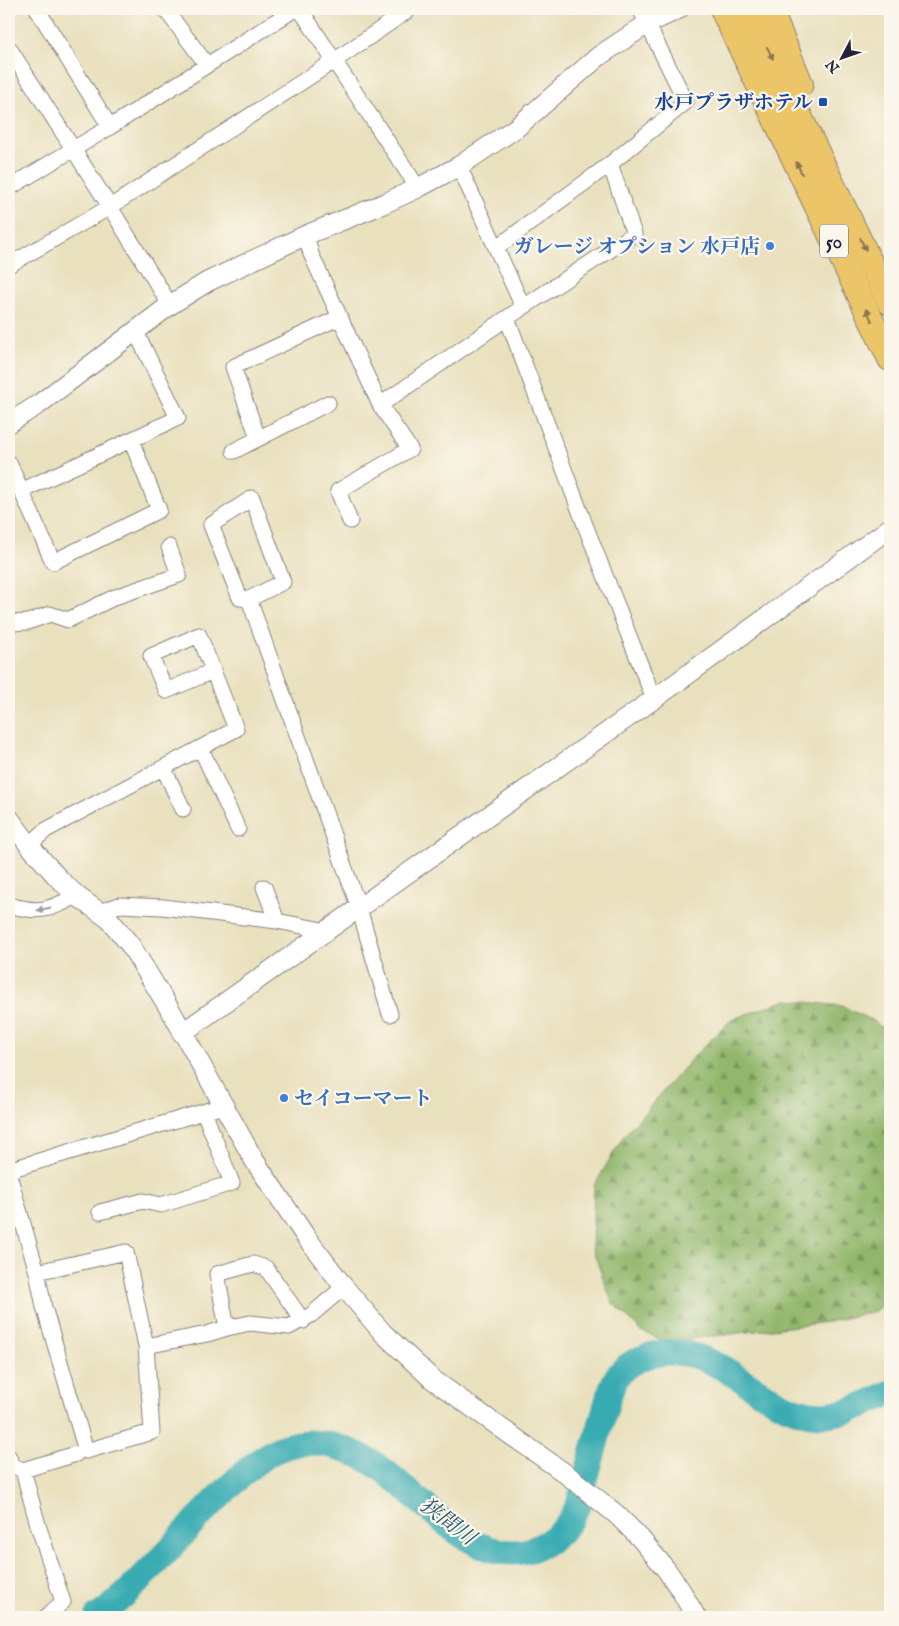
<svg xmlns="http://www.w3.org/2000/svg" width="899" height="1626" font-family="'IM FELL English','Noto Serif JP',serif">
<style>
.forest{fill:url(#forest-firs);stroke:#5a6c54}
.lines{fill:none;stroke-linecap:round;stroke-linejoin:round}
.river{stroke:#39acb2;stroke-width:26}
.minor-casing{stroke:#86817c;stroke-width:17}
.tertiary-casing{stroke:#86817c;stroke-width:21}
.trunk-casing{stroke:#86817c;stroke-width:26}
.minor{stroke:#fff;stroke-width:15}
.tertiary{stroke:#fff;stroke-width:19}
.trunk{stroke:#edc569;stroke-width:24}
.oneway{fill:#887452}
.oneway2{fill:#9c9ca7}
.transit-dot{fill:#1a4fb4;stroke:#fbf7ec;stroke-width:2}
.shop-dot{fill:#3f7fe0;stroke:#fbf7ec;stroke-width:2}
.labels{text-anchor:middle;stroke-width:4.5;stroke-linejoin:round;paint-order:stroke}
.shield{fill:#fbf7ec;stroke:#636270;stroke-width:1}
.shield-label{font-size:19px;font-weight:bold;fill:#22223b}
.transit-label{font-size:20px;font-weight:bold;fill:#164399;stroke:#fbf7ec;text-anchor:end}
.shop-label{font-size:20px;font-weight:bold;fill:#366cbe;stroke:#fbf7ec;text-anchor:end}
.water-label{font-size:21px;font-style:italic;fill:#2b596b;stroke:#fbf7ec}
</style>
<defs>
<pattern id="forest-firs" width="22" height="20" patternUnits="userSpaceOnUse" patternTransform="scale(1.25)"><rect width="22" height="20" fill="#92b76c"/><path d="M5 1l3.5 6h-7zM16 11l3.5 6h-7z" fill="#77945a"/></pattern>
</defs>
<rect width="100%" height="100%" fill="#fbf7ec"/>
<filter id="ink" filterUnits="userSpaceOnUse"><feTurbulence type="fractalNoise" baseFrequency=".02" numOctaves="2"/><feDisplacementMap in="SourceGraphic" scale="10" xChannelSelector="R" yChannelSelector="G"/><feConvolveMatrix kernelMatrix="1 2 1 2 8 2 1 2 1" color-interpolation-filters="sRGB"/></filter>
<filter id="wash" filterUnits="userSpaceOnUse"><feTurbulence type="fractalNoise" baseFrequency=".0096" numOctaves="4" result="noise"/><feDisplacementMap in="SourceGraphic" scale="20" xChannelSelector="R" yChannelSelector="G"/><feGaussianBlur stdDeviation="1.12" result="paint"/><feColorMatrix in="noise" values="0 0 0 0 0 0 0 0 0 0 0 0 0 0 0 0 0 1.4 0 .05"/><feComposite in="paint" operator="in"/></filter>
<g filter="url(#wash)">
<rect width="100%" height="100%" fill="#e9e0bd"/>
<!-- forest -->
<path class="forest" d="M787,1000L842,1006L875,1022L890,1035V1298L875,1311L828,1322L667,1342L641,1331L612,1302L592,1248L594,1186L623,1137L695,1055L732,1019Z"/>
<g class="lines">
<!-- river -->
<path class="river" d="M97,1617C123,1600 144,1575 166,1553C184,1533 202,1514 221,1495C234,1482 247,1468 263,1458C278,1447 298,1441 317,1443C338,1445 358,1453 376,1465C422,1495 474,1572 536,1548C556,1540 570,1524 579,1503C586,1478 593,1452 600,1427C605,1411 608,1395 615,1380C621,1369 633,1361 645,1357C713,1333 755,1408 815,1414C843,1417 865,1404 890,1393"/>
</g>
</g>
<g filter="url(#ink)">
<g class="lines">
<defs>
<path id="minor" d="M37,9L110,127
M165,9L207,65
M300,9L418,188
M9,48L110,207L170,305
M459,166L523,307
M9,188L110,127L295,9
M306,235L311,254L380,405L507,318L634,234L610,164L686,102L640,9
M496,248L610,164
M9,265L110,207L334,61L410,9
M507,318L587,530L654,699
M258,438L233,367L340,317
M234,451L328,403
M9,463L53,562L159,510L131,440
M21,491L178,418L135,330
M350,521L338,491L410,449L380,405
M249,599L240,598L211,525L252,498L283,582L249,599L359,908L390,1014
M9,622L11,623L28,622L50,614L68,620L115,597L179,575L169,547
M201,749L238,829
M164,769L183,809
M29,845L46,830L236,729L199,635L151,656L166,691L213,671
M264,887L277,921
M9,905C40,914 48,910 77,896
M99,912L119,905L163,907L277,921L327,931
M9,1170L223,1106
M9,1175L37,1272L44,1307L86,1451L152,1432L146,1346L126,1252L37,1272
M100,1212L143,1201L161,1205L232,1183L204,1112
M227,1328L217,1274L253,1264L266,1268L303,1321
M146,1346L207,1334L227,1328L250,1323L289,1327L311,1315L344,1287
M9,1457L11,1465L23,1470L38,1525L63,1602L46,1617
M23,1470L76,1454"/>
<path id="tertiary" d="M9,423L39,404L170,305L207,282L306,235L383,204L418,188L459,166L516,128L599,56L647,24L679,9
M9,818L29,845L58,878L77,896L109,919L131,946L175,1018L254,1160L306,1237L344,1287L383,1333L432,1379L566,1474L616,1514L640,1538L665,1568L680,1589L696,1617
M182,1033L654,699L890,528"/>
<path id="trunk" d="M722,9L890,359
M748,9L890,303
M770,9L801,84"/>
</defs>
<!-- minor casing -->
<use href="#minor" class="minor-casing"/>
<!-- tertiary casing -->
<use href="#tertiary" class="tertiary-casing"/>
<!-- trunk casing -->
<use href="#trunk" class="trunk-casing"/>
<!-- minor -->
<use href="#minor" class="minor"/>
<!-- tertiary -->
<use href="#tertiary" class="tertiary"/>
<!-- trunk -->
<use href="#trunk" class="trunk"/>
</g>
<!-- one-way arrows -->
<defs><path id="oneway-solid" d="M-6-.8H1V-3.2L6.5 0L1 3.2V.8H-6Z" transform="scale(1.25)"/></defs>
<g class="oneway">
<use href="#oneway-solid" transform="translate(770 53) rotate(64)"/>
<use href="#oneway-solid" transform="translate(799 168) rotate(-115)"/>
<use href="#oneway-solid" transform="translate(863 244) rotate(65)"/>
<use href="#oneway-solid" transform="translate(869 315) rotate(-116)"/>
</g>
<use class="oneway2" href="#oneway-solid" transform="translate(44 909) rotate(169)"/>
</g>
<!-- markers -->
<rect class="transit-dot" x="818" y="97" width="10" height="10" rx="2.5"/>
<g class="shop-dot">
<circle cx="770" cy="246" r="5"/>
<circle cx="284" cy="1098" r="5"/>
</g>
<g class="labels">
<!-- shield labels -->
<rect class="shield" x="820" y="224.5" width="28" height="33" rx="4"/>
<g class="shield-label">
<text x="834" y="248">50</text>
</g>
<!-- transit labels -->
<g class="transit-label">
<text x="813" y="109">水戸プラザホテル</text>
</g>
<!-- shop labels -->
<g class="shop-label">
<text x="760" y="253">ガレージ オプション 水戸店</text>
<text x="294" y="1105" text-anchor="start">セイコーマート</text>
</g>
<!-- water labels -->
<g class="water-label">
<text transform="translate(448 1521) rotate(37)" y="7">狭間川</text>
</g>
</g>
<!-- margin -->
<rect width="899" height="1626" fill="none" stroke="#fbf7ec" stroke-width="30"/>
<!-- north arrow -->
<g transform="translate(842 58) rotate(229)" stroke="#fbf7ec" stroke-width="4" paint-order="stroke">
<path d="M0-4L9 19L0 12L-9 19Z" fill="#22223b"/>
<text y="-8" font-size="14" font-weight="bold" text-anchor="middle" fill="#22223b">N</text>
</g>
</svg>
